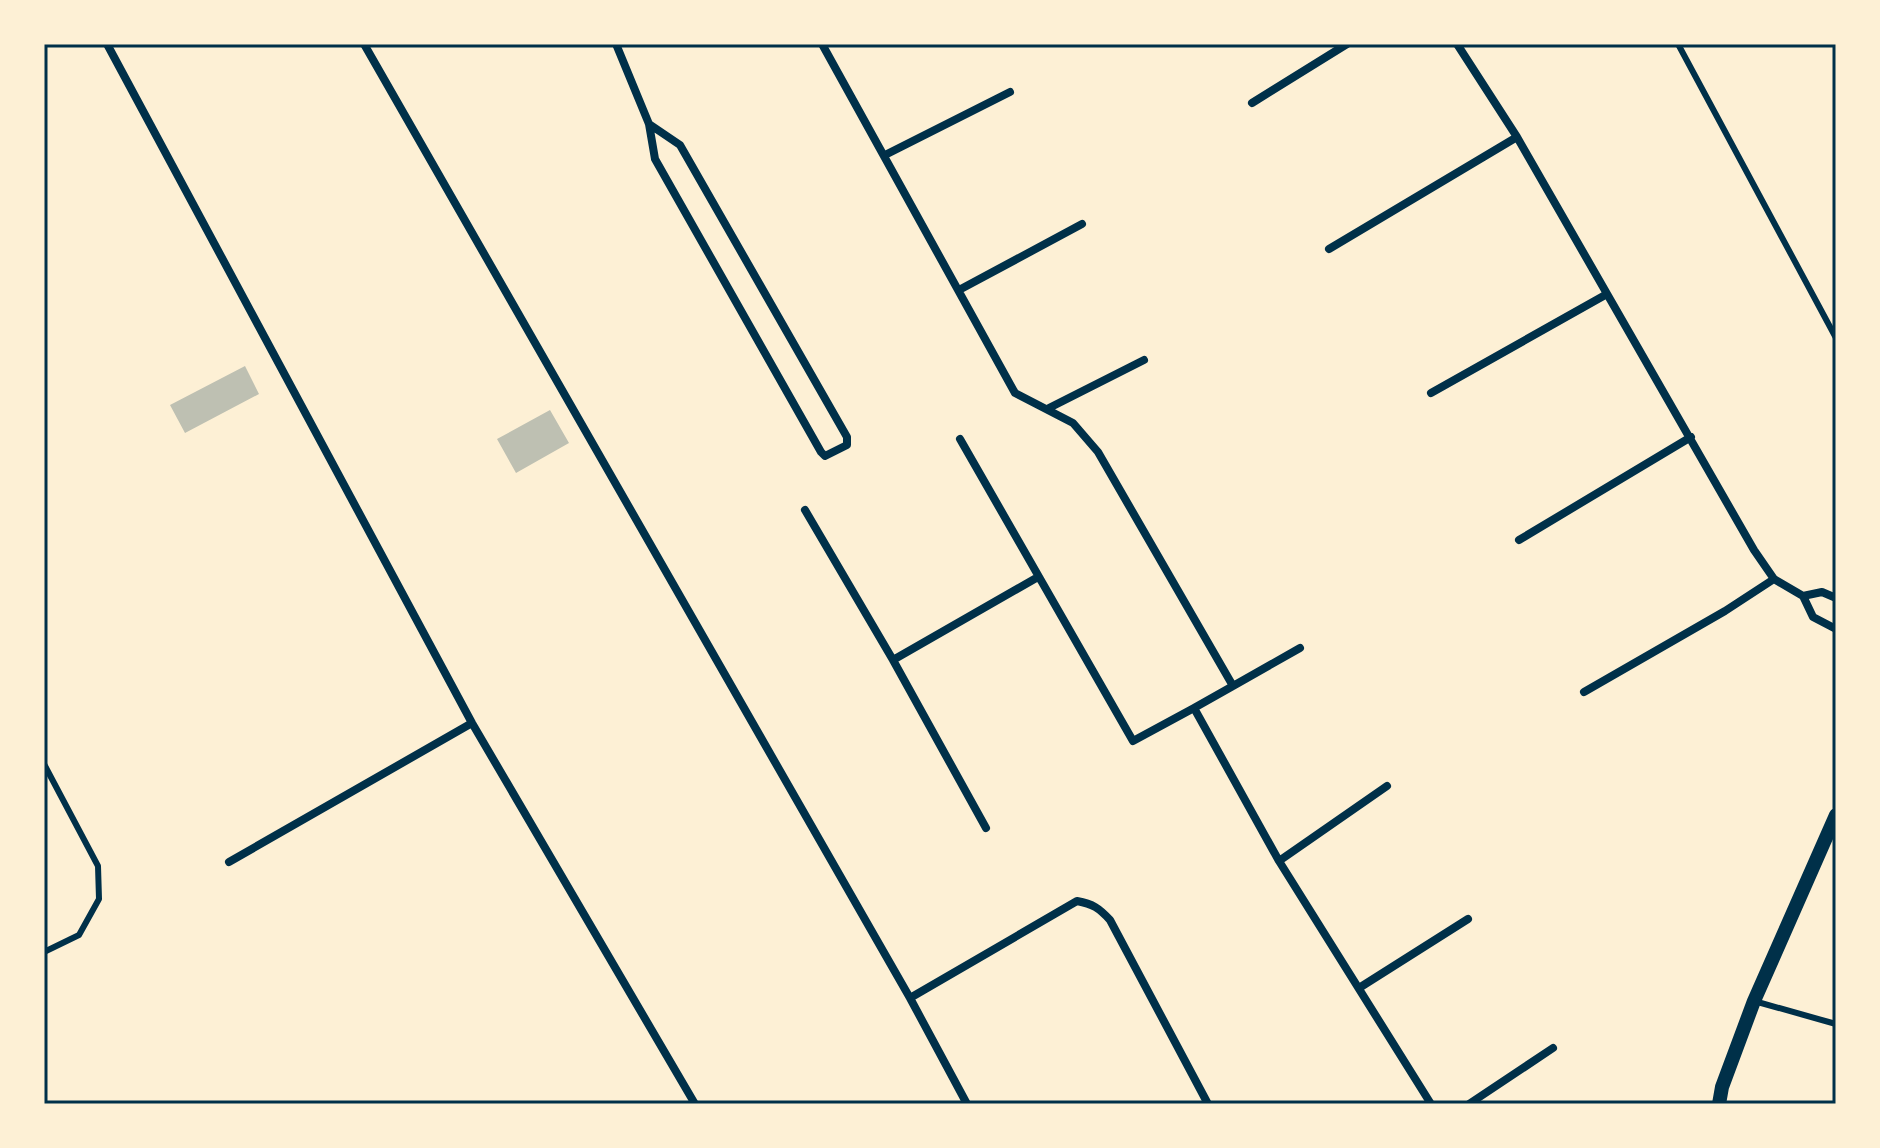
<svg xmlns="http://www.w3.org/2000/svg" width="1880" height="1148" font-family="Rubik,sans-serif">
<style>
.building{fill:#bec0b2}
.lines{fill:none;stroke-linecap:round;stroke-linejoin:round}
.service{stroke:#003049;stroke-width:6}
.minor{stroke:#003049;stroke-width:8}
.tertiary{stroke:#003049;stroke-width:14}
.neatline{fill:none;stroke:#003049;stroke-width:3}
</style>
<rect width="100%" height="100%" fill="#fdf0d5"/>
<!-- building -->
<path class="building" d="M245,366L259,394L185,433L170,405Z
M550,410L569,443L516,473L497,439Z"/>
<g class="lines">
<!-- service -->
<path class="service" d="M1678,44L1836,338
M44,764L98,866L99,899L79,935L44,952
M1754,1001L1836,1024"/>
<!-- minor -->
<path class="minor" d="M107,44L472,723L695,1104
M364,44L910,998L967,1104
M616,44L649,124L655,159L821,452L825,456L847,445V437L680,145L649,124
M822,44L1015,393L1073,423L1098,452L1233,686L1194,708L1279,861L1431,1104
M1457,44L1517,137L1754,550L1774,579L1803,596L1813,617L1836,629
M1252,103L1347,44
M885,155L1010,92
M1329,249L1517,137
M959,290L1082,224
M1431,393L1607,294
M1049,408L1144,360
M960,439L1133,741L1194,708
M805,510L893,660L986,828
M1519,540L1691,437
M1803,596L1822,592L1836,598
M893,660L1038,577
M1233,686L1300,648
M1584,692L1725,611L1774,579
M1279,861L1387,786
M229,862L472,723
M1359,988L1468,919
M910,998L1077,901C1093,904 1099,908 1110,920L1208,1104
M1469,1104L1553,1048"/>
<!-- tertiary -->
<path class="tertiary" d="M1719,1104L1722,1087L1754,1001L1836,815"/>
</g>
<!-- border -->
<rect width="1880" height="1148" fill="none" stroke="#fdf0d5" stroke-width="92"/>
<rect x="46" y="46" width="1788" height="1056" class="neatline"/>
</svg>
